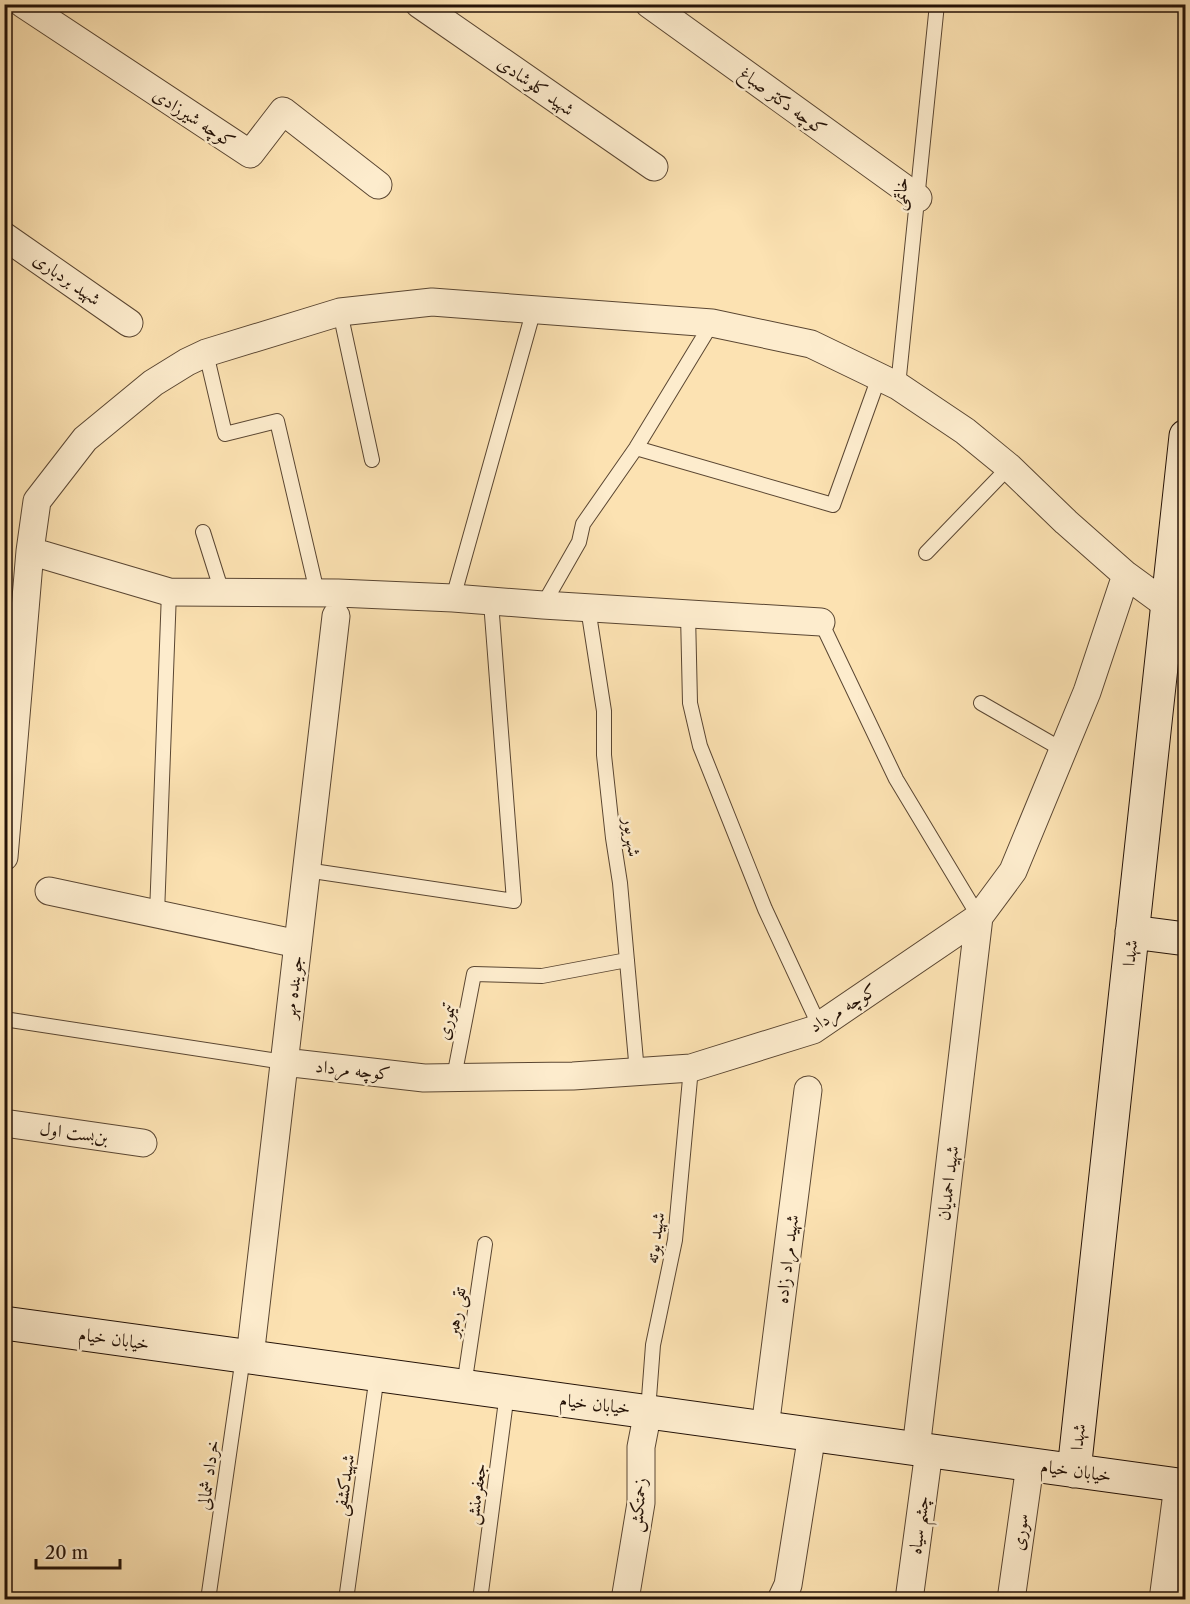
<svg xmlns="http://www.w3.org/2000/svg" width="1190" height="1604" font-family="'Libre Caslon Text',Amiri,serif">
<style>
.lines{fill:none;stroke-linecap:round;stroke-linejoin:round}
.lane-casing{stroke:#5a4632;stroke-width:16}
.street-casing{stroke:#5a4632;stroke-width:29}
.secondary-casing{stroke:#241207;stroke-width:35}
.lane{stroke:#fdeccd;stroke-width:14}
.street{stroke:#fdeccd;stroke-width:27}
.secondary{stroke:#fdeccd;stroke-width:33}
.labels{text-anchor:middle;stroke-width:5;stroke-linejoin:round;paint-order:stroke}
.street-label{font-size:18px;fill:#241207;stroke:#fdeccd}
</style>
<rect width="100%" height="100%" fill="#fce2b2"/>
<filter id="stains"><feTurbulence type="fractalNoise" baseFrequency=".00333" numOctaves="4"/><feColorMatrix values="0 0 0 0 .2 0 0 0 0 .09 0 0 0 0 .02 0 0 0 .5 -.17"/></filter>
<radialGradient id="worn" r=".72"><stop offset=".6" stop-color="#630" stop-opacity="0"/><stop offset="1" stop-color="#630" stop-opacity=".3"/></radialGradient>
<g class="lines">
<defs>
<path id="lane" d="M340,312L372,460
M206,353L225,434L277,421L317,592
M898,386L937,4
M636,448L833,505L879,377
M203,532L222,592
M926,553L1009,467
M453,598L534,309
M543,605L579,542L583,524L636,448L712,323
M588,608L604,711V755L613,838L620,883L637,1072
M688,614L690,703L700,746L765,909L819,1025
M821,622L896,779L979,917
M981,703L1063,750
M306,870L514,901L491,602
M157,914L169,592
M4,1019L284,1062
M454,1077L474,974L542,976L627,960
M464,1386L485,1244
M648,1411L653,1345L675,1240L691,1068
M208,1600L243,1357
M346,1600L377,1375
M480,1600L507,1393"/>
<path id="street" d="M23,4L250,154L283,111L378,185
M419,4L654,167
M649,4L918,198
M4,236L129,323
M30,551L169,592L338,593L453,598L543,605L821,622
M4,857L30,551L37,501L85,439L153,383L187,362L206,353L340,312L432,302L712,323L811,344L898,386L965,431L1009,467L1066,522L1126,575L1167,605
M49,891L298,944
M284,1062L424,1078L573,1076L691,1068L813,1030L979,917L1013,871L1087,692L1126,575
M4,1123L143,1143
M250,1357L336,616
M765,1428L808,1090
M916,1449L979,917
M625,1600L641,1503V1447L648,1411
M781,1600L788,1585L812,1434
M909,1600L929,1451
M1011,1600L1030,1465
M1163,1600L1178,1485"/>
<path id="secondary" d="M1132,932L1186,939
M4,1323L1186,1486
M1074,1471L1186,436"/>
</defs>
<!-- lane casing -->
<use href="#lane" class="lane-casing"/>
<!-- street casing -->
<use href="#street" class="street-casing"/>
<!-- secondary casing -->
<use href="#secondary" class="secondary-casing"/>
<!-- lane -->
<use href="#lane" class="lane"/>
<!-- street -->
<use href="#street" class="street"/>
<!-- secondary -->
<use href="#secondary" class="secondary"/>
</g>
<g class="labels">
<!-- street labels -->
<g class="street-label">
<text transform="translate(536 86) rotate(35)" y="6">شهید کلوشادی</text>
<text transform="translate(783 101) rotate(36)" y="6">کوچه دکتر صباغ</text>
<text transform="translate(194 118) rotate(33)" y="6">کوچه شیرزادی</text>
<text transform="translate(900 194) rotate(-84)" y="6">خاتمی</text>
<text transform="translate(67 279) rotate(35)" y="6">شهید بردباری</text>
<text transform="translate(632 837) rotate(82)" y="6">شهریور</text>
<text transform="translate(1130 953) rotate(-84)" y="6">شهدا</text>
<text transform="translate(293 987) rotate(-83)" y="6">جوینده مهر</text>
<text transform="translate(843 1008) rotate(-32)" y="6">کوچه مرداد</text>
<text transform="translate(446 1022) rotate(-79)" y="6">تیموری</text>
<text transform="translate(353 1070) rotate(6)" y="6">کوچه مرداد</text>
<text transform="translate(74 1133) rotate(8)" y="6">بن‌بست اول</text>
<text transform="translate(948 1183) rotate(-83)" y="6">شهید احمدیان</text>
<text transform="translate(655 1238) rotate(-82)" y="6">شهید بوته</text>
<text transform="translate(787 1259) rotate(-83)" y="6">شهید مراد زاده</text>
<text transform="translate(456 1312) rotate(-81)" y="6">تقی رهبر</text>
<text transform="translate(114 1339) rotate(8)" y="6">خیابان خیام</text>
<text transform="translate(595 1404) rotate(7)" y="6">خیابان خیام</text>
<text transform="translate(1078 1437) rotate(-84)" y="6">شهدا</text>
<text transform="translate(1076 1471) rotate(8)" y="6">خیابان خیام</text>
<text transform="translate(208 1475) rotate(-82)" y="6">خرداد شمالی</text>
<text transform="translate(344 1485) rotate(-82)" y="6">شهیدکشفی</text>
<text transform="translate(476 1494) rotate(-82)" y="6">جعفرمنش</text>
<text transform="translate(638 1505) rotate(-85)" y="6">زحمتکش</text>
<text transform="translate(919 1525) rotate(-82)" y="6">چشم سیاه</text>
<text transform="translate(1020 1532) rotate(-82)" y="6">سوری</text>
</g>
</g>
<!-- margin -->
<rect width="1190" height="1604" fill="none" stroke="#fce2b2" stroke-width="24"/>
<rect x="6" y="6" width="1178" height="1592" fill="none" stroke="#241207" stroke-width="3"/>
<rect x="12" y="12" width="1166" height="1580" fill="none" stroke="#241207" stroke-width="1.5"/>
<!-- scale -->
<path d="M36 1559v9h84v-9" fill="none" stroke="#241207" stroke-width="3"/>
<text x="45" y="1559" font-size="18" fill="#241207" stroke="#fdeccd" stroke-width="4.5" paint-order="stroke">20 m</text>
<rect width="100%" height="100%" filter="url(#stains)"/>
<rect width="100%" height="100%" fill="url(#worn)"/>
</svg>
